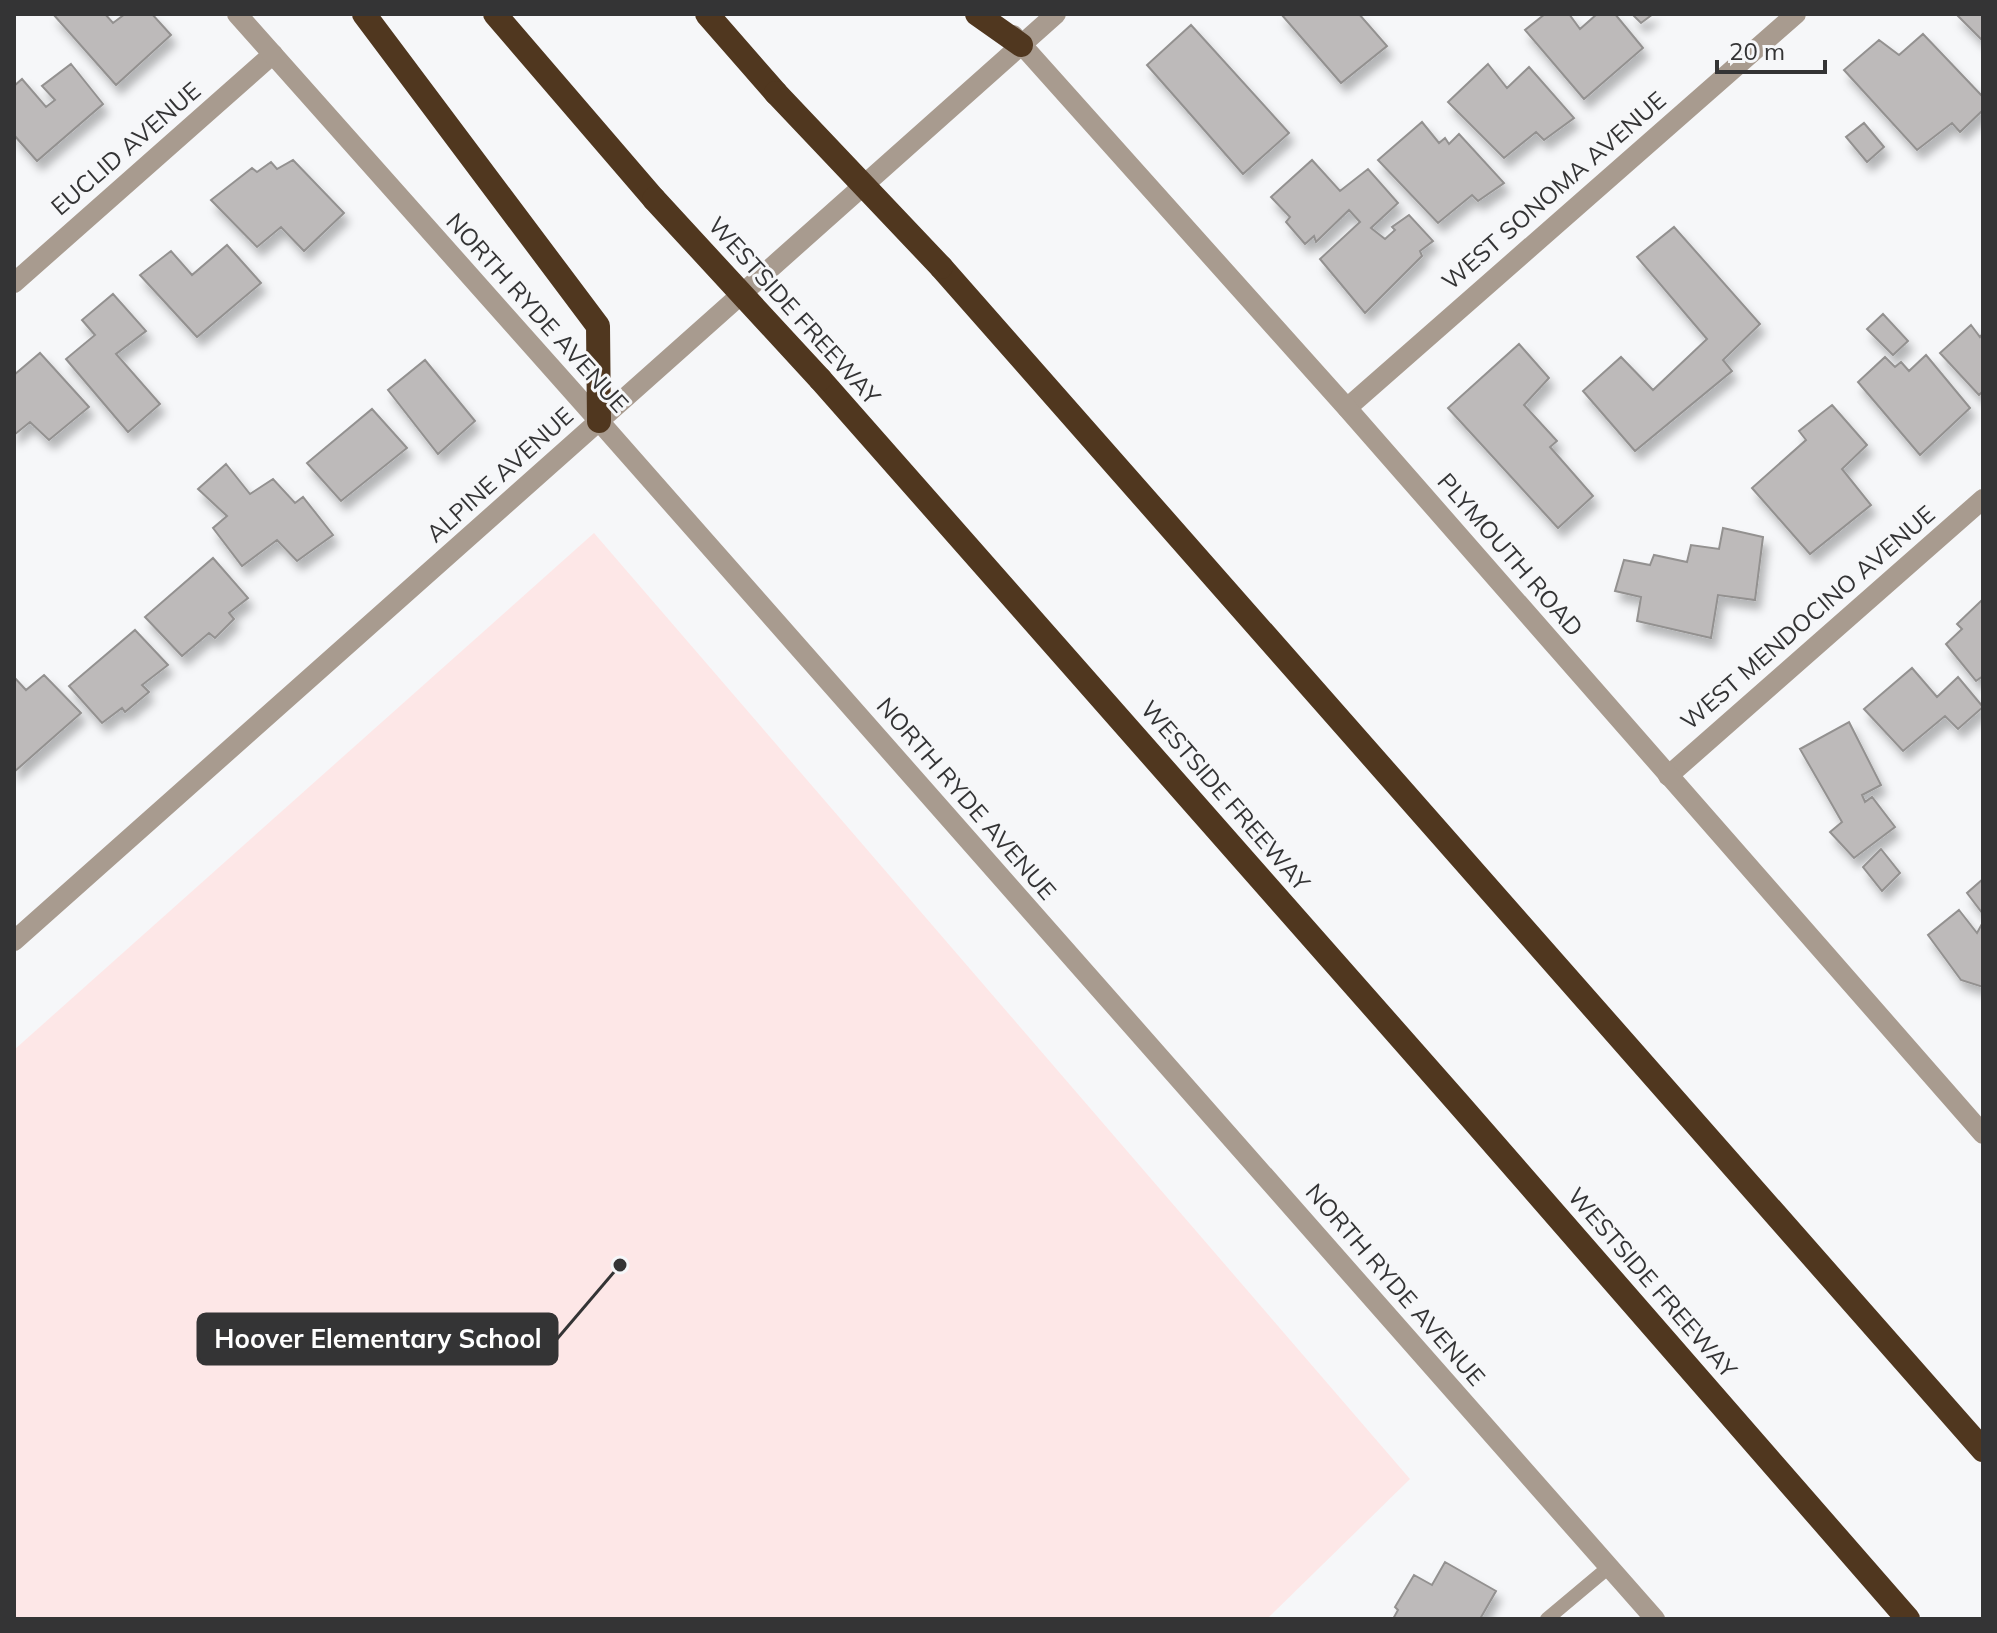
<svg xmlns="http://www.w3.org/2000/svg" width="1997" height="1633" font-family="Mulish,sans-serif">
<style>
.education{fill:#fde7e7}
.building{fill:#bdbaba;stroke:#939190;stroke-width:2;filter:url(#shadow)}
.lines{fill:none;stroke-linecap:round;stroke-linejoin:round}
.service{stroke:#a89b8f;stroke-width:14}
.minor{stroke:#a89b8f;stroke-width:20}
.tertiary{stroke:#a89b8f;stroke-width:20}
.motorway{stroke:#50371f;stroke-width:24}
.motorway-bridge{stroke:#50371f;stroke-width:24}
.labels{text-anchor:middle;stroke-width:6;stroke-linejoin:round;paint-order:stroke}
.street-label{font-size:24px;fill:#343435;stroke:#f6f7f9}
.leader{fill:none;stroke:#343435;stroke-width:3}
.callout-dot{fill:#343435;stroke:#f6f7f9;stroke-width:3}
.callout{fill:#343435;stroke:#343435;stroke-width:3}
.callout-label{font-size:26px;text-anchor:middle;font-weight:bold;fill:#fff}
</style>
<defs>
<filter id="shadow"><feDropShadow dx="5" dy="9" stdDeviation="4" flood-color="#0004"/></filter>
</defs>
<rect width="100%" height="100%" fill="#f6f7f9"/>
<!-- education -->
<path class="education" d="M594,533L1410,1479L1267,1619H14V1050Z"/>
<!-- building -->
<path class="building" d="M53,14H105L113,23L125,14H152L171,35L116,85Z
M1281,14H1359L1387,46L1341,83Z
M1545,14H1569L1580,29L1597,14H1615L1643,48L1584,99L1525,30Z
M1632,14H1653L1641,23Z
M1956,14H1983V41Z
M1191,25L1289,133L1243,174L1147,65Z
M1923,34L1983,97V110L1960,132L1952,123L1917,150L1844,70L1879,40L1899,55Z
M71,64L103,104L37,161L14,135V86L22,79L46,107L55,100L42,86Z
M1488,64L1507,88L1529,67L1574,118L1544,140L1536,132L1504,158L1448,102Z
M1422,122L1439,143L1445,138L1449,144L1459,134L1504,183L1478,201L1472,195L1438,223L1378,160Z
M1864,123L1884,147L1867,162L1846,137Z
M293,160L344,213L304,251L281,227L257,247L211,200L252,168L257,172L271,162L277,169Z
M1312,160L1340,191L1368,169L1398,203L1371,228L1385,239L1395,230L1392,227L1409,215L1433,241L1420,251L1422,256L1365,313L1320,259L1360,222L1349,210L1316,242L1314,236L1305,244L1286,222L1290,217L1271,197Z
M1674,227L1760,324L1723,360L1732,371L1635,451L1583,391L1621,357L1653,390L1707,339L1637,257Z
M227,245L261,283L197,337L140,275L171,251L192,275Z
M113,294L146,331L116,354L160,404L128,432L66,359L95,335L82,320Z
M1883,314L1908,341L1893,355L1867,329Z
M1971,325L1980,337L1983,333V391L1979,395L1940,353Z
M1519,344L1549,378L1524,405L1557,441L1550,447L1593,496L1558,528L1448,408Z
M40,353L89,407L49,440L30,422L14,435V375Z
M1926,355L1970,408L1920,455L1858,382L1885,357L1895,367L1901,362L1909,371Z
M425,360L475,421L438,454L388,390Z
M1832,405L1867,445L1842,469L1871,505L1810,554L1752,488L1806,440L1799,431Z
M372,409L407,448L341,501L307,463Z
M226,464L250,494L273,479L295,503L303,497L333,535L297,561L277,540L242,566L213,528L227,516L198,489Z
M1723,528L1763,537L1755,600L1718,595L1711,638L1637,621L1641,597L1615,591L1624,560L1650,565L1654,555L1687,562L1691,545L1719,549Z
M213,558L248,598L229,613L234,619L215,638L209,633L182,656L145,617Z
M1983,599V676L1976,681L1946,644L1962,629L1957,624Z
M135,630L168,665L142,685L149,692L125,712L122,708L102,723L69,686Z
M1912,668L1937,697L1958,677L1983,707L1958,729L1945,716L1903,751L1864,709Z
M44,675L81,713L14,772V677L26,690Z
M1849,722L1881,785L1862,795L1865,802L1872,797L1895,827L1854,858L1830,832L1842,822L1800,749Z
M1881,849L1900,873L1882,891L1863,867Z
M1983,879V914L1967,893Z
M1959,910L1977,933L1983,922V987L1961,980L1928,935Z
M1445,1562L1496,1591L1480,1619H1393L1398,1610L1395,1607L1414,1575L1432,1585Z"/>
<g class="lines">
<!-- service -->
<path class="service" d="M1547,1619L1609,1567"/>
<!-- minor -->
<path class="minor" d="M14,283L273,54
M1347,408L1796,14
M1668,776L1983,499
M14,941L599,421"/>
<!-- tertiary -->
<path class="tertiary" d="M237,14L599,421L1655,1619
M1013,35L1347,408L1983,1134
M599,421L1056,14"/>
<!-- motorway -->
<path class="motorway" d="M364,14L598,326L599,421
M495,14L654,199
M707,14L776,93
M977,14L1021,45
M941,267L1983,1450
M820,379L1459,1104L1908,1619"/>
<!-- motorway-bridge -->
<path class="motorway-bridge" d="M776,93L941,267
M654,199L820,379"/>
</g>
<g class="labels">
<!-- street labels -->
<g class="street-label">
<text transform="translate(126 149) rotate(-41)" y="8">EUCLID AVENUE</text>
<text transform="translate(1554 191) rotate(-41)" y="8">WEST SONOMA AVENUE</text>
<text transform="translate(794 311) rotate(48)" y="8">WESTSIDE FREEWAY</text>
<text transform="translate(537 313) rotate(48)" y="8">NORTH RYDE AVENUE</text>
<text transform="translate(500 475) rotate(-42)" y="8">ALPINE AVENUE</text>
<text transform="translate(1510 555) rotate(49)" y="8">PLYMOUTH ROAD</text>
<text transform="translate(1808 618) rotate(-41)" y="8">WEST MENDOCINO AVENUE</text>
<text transform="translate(1225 796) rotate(49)" y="8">WESTSIDE FREEWAY</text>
<text transform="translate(966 799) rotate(49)" y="8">NORTH RYDE AVENUE</text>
<text transform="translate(1652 1283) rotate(49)" y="8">WESTSIDE FREEWAY</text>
<text transform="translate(1395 1285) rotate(49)" y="8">NORTH RYDE AVENUE</text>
</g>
</g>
<!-- callouts -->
<path class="leader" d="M620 1265L557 1339"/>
<circle class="callout-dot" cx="620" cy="1265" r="8"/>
<rect class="callout" x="198" y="1314" width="359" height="50" rx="8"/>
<g class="callout-label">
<text x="378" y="1348">Hoover Elementary School</text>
</g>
<!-- border -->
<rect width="1997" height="1633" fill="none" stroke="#343435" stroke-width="32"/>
<!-- scale -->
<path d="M1717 60v12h108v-12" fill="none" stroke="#343435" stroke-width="4"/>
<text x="1729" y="60" font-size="24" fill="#343435" stroke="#f6f7f9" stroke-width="6" paint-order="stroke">20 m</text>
</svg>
